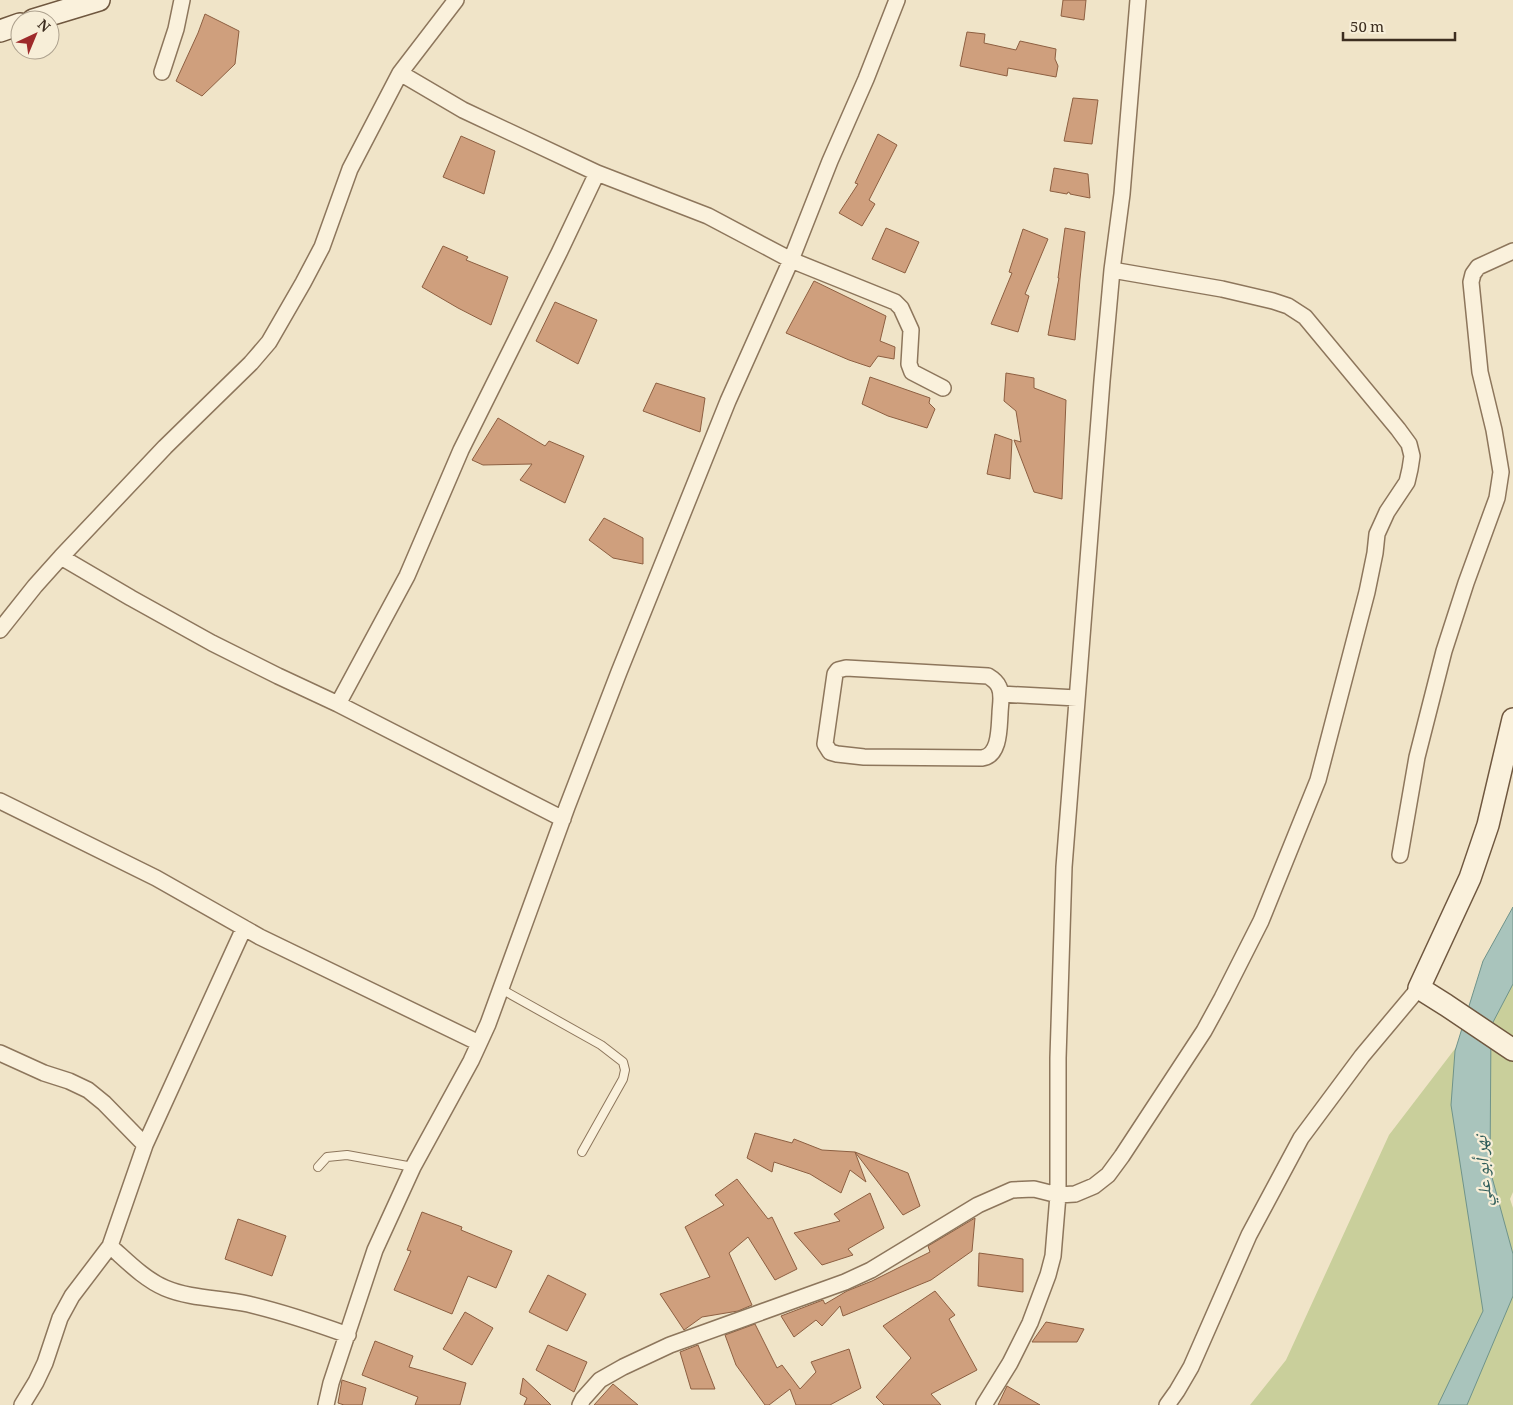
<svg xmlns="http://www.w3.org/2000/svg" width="1513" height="1405" font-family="Georgia,'Noto Naskh Arabic',serif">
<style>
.green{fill:#c9cf9b}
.water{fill:#a9c4bc;stroke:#6f938a}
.building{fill:#cf9f7d;stroke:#8d5f41}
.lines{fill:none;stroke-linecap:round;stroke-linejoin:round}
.lane-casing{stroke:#8d765c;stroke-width:10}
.street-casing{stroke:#8d765c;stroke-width:18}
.secondary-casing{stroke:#6f573f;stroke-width:24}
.lane{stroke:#faf1dc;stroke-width:8}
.street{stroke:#faf1dc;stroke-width:15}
.secondary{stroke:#faf1dc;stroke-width:21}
.labels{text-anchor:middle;stroke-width:4.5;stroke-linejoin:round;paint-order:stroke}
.water-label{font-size:18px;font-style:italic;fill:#2f5d5a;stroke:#f7eed8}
</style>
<rect width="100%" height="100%" fill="#f0e4c8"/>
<!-- green -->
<path class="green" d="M1513,973V1192L1510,1199L1513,1208V1405H1250L1286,1360L1389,1135Z"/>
<!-- water -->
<path class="water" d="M1513,907V984L1491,1026L1490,1170L1513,1254V1296L1467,1405H1438L1483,1311L1451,1105L1455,1051L1483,961Z"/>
<!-- building -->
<path class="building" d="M1063,0H1086L1084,20L1061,16Z
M205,14L239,31L235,64L202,96L176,81L198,33Z
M967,32L985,34L984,43L1016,50L1020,41L1056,49L1055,59L1058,66L1056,77L1008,68L1007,76L960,66Z
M1073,98L1098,100L1092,144L1064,141Z
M878,134L897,145L869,200L875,204L862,226L839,213L858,184L855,183Z
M461,136L495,151L484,194L443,177Z
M1054,168L1088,174L1090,198L1070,194V193L1068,192L1067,194L1050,191Z
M886,228L919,242L905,273L872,259Z
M1065,228L1085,232L1080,279L1075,340L1048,335L1059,278H1058Z
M1023,229L1048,239L1025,294L1029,296L1018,332L991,324L1012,273L1009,272Z
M443,246L468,257L466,260L508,277L491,325L458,308L422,287Z
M814,281L886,316L880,341L895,347L894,359L878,356L870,367L849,360L786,333Z
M555,302L597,320L578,364L536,341Z
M1006,373L1034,378V388L1066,400L1062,499L1034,492L1014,440L1021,442L1016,411L1004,401Z
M870,377L930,398L929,403L935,409L927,428L888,416L862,404Z
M656,383L705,398L700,432L643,411Z
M498,418L545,446L549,441L584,456L565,503L520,480L532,464L483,465L472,460Z
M995,434L1012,440L1010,479L987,474Z
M604,518L643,538V564L613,558L589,540Z
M755,1133L792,1143L794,1139L822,1150L855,1152L866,1182L850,1170L841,1193L810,1174L774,1162L772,1172L747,1158Z
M855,1152L908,1173L920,1206L903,1215Z
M737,1179L768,1219L772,1217L797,1269L775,1280L748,1237L729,1253L752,1305L738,1311L702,1317L684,1330L660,1294L710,1277L685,1227L724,1205L715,1195Z
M870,1193L884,1228L848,1249L853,1255L822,1265L794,1233L840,1221L834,1214Z
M422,1212L462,1227L461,1230L512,1251L496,1288L468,1276L452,1314L394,1290L411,1251L407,1250Z
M975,1218L972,1251L931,1280L843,1316L840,1306L822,1326L816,1320L794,1337L781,1316L823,1300L825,1304L847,1291L872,1281L930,1252L928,1246Z
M238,1219L286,1236L272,1276L225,1259Z
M979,1253L1023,1259V1292L978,1286Z
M548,1275L586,1294L567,1331L529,1312Z
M935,1291L955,1315L949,1319L977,1370L931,1394L941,1405H884L876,1397L911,1358L883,1326Z
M465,1312L493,1328L472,1365L443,1349Z
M1046,1322L1084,1329L1077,1342H1032Z
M755,1324L777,1368L782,1365L800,1389L816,1372L811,1362L849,1349L861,1388L830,1405H796L790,1389L769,1405H765L736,1365L725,1335Z
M375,1341L413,1356L409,1367L466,1383L460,1405H415L418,1397L362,1375Z
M548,1345L587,1362L574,1392L536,1370Z
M698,1345L715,1389H691L680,1352Z
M523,1378L537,1391L551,1405H524L527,1398L520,1394Z
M342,1380L366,1388L362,1405H344L338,1403Z
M613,1384L638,1405H594Z
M1007,1386L1040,1405H998Z"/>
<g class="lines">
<defs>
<path id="lane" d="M501,989L601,1045L623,1062L625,1070L623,1079L582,1152
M318,1167L327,1157L347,1155L413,1167"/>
<path id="street" d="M162,72L176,29L182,0
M400,73L463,110L597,173L708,216L791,260L895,302L901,308L911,330L909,364L912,372L943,388
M61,557L131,598L212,643L278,676L338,704L563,819
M0,630L35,586L61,557L165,447L251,363L269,342L303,283L322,247L350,169L400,73L456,0
M846,668L988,676C993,679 997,682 999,687C1003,695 1000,706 1000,714C999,728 1000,756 982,758L864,757L837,754L830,752L825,744L835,674L838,670Z
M1001,694L1077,698
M338,704L407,576L461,450L559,253L597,173
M0,801L156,878L260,937L479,1043
M1400,855L1417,757L1444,651L1466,583L1497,498L1501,472L1494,430L1480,372L1471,282L1473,274L1478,267L1513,251
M0,1053L44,1073L69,1081L88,1090L104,1103L145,1145L110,1246C127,1261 144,1279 165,1288C191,1299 221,1298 248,1304C282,1312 315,1323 348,1335
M145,1145L244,928
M22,1405L36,1382L45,1363L60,1318L72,1296L110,1246
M326,1405L331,1383L375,1250L413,1167L471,1061L488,1024L567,807L619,672L728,401L791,260L830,161L866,79L897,0
M580,1405L583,1399L600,1380L623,1367L670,1345L845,1282L871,1270L978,1205L1012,1190L1034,1189L1058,1195L1075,1194L1094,1186L1108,1175L1122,1156L1204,1031L1222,998L1261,921L1318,780L1367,592L1375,553L1377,534L1387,512L1407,482L1410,469L1412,456L1409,444L1398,429L1305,317L1288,306L1273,301L1222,289L1112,270
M984,1405L1010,1363L1030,1323L1048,1275L1053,1256L1058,1195V1058L1064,867L1102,381L1112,270L1122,194L1138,0
M1167,1405L1177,1391L1191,1367L1249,1235L1301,1138L1362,1056L1419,988"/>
<path id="secondary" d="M33,20L99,0
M0,31L20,24
M1513,719L1488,825L1470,878L1419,988L1446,1005L1513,1050"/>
</defs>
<!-- lane casing -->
<use href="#lane" class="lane-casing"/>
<!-- street casing -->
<use href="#street" class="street-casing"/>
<!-- secondary casing -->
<use href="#secondary" class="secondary-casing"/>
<!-- lane -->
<use href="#lane" class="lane"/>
<!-- street -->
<use href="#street" class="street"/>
<!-- secondary -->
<use href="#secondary" class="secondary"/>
</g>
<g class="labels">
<!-- water labels -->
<g class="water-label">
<text transform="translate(1483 1171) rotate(-94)" y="6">نهر أبو علي</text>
</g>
</g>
<!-- north arrow -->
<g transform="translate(35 35) rotate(44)"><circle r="24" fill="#f7eed8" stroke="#ada18e"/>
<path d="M0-4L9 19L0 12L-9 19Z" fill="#9e2a2b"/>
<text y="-8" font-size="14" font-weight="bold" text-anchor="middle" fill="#3d2e20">N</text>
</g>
<!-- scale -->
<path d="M1343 32v8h112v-8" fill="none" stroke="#3d2e20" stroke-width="2.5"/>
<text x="1350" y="32" font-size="15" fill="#3d2e20" stroke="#f7eed8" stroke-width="4" paint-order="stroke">50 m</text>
</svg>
